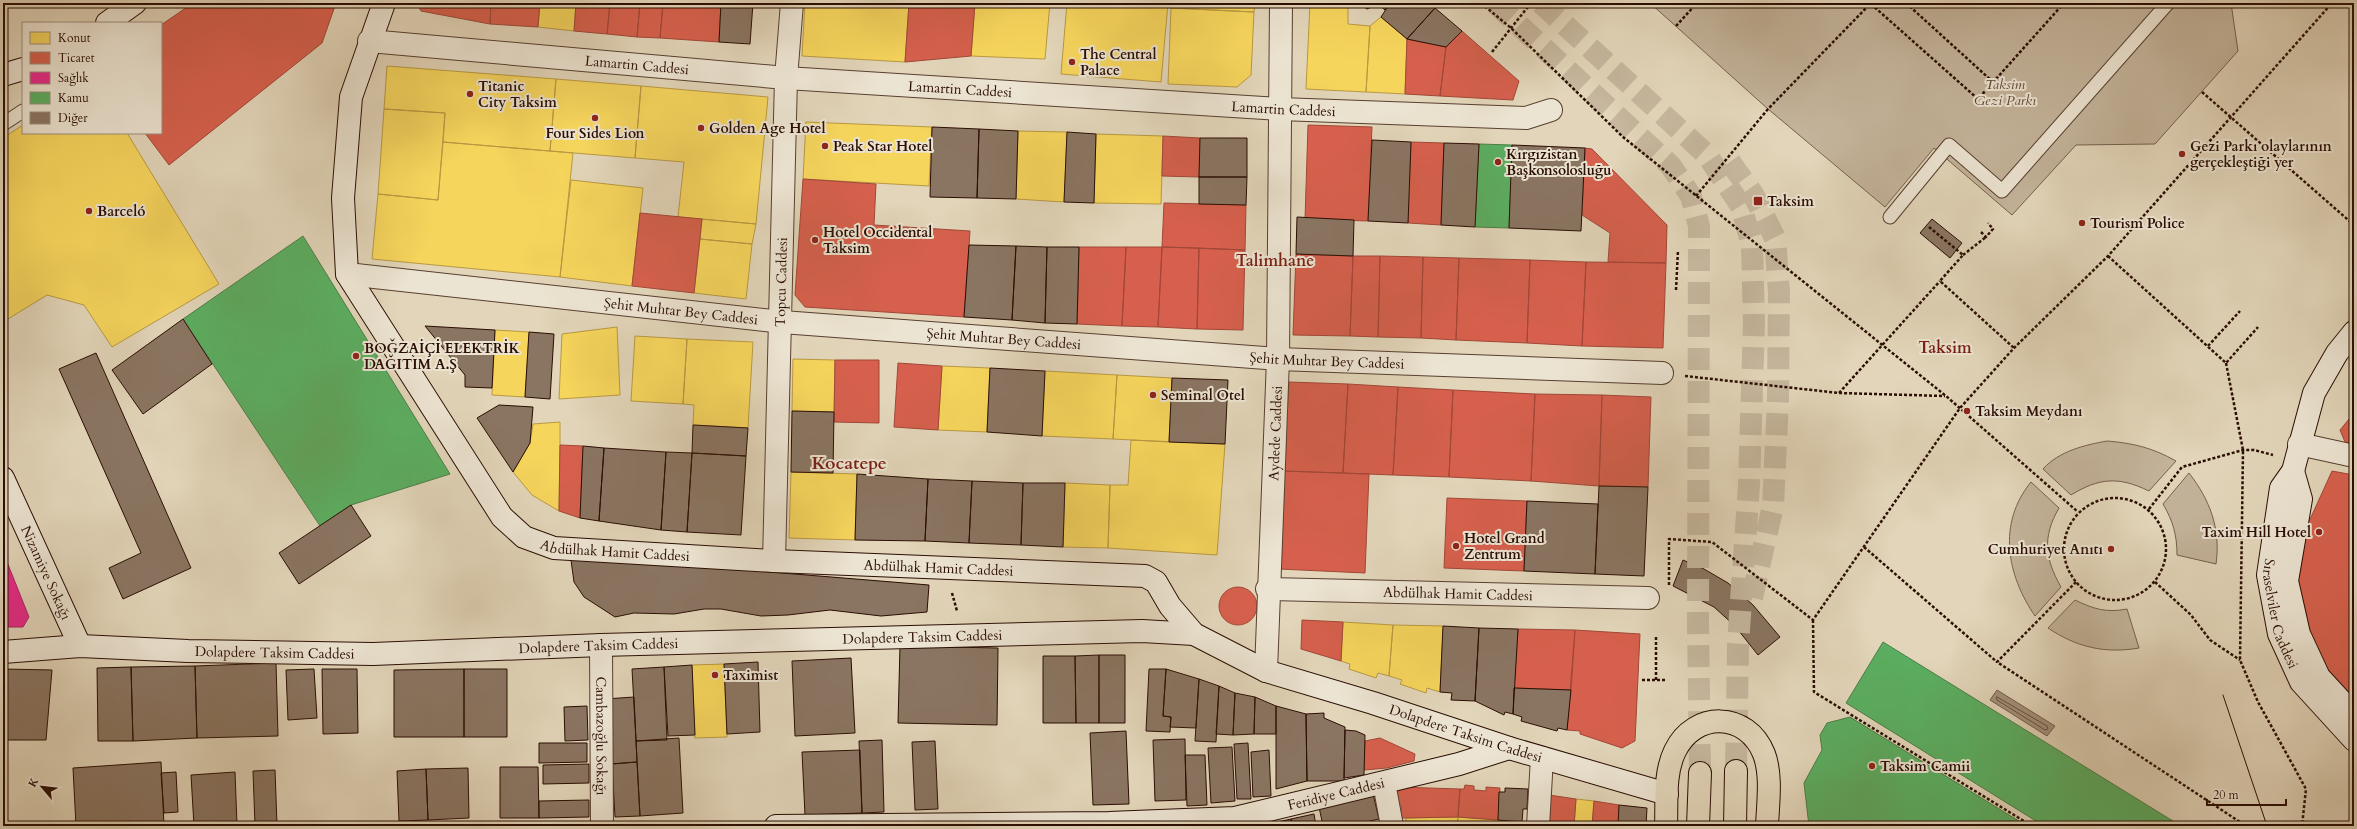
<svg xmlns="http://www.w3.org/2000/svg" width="2357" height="829" font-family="Cardo,serif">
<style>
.green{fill:#c3b39a;stroke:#76604e}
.water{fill:#a3917b;stroke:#735c4b}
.homes{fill:#f6d55c;stroke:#b99941}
.shops{fill:#d6604d;stroke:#a24737}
.health{fill:#e7298a;stroke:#ae2162}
.public{fill:#5aae61;stroke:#4c7e45}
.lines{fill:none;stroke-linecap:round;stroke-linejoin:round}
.shore{stroke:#664f3f;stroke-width:1}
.building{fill:#8a7562;stroke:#2a0d03}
.primary-tunnel{stroke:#c6b79e;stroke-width:22;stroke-dasharray:22 11;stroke-linecap:butt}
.lane-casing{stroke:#583f30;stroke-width:15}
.street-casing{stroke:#583f30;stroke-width:24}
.secondary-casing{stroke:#2a0d03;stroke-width:24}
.primary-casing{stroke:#2a0d03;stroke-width:24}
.path{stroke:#2a0d03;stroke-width:2.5;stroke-dasharray:3 2;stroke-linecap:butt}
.lane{stroke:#ece4d2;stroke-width:13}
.street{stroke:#ece4d2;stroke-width:22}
.secondary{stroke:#ece4d2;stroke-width:22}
.primary{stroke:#e2d5b9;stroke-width:22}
.tram{stroke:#2a0d03;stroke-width:1}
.poi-dot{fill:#8f2418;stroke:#ece4d2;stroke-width:1.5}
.labels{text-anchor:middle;stroke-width:4;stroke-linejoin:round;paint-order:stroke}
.poi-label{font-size:14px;font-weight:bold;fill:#2a0d03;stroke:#ece4d2;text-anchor:start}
.street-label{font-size:14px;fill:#2a0d03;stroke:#ece4d2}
.park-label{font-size:14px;font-style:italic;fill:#604738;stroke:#ece4d2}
.quarter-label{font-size:16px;font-weight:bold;fill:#7a1f14;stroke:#ece4d2}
.district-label{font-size:18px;font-weight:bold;fill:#7a1f14;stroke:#ece4d2}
</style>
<rect width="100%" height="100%" fill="#e2d5b9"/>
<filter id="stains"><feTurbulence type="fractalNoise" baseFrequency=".005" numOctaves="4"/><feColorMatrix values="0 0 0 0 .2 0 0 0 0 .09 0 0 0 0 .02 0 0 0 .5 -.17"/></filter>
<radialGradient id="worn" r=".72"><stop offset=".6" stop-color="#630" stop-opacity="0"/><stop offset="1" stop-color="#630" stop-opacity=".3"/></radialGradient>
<!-- green -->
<path class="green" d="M1650,3H2231L2238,51L2155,144L2076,145L2012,215L1934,148L1885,207L1768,109Z
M2107,441C2133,443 2153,448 2176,461L2149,491C2118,476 2099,478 2071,495L2043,469C2059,451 2085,445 2107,441Z
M2189,473C2210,500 2221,529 2216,564L2177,555C2177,535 2173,521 2163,504Z
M2031,482L2059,508C2042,537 2045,559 2061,587L2035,616C2007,575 1997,524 2031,482Z
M2075,600C2093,609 2107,613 2127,609L2139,648C2105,654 2076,647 2048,628Z"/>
<!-- water -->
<path class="water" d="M1997,690L2055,726L2047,736L1990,700Z"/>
<!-- homes -->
<path class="homes" d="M540,3H576L574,31L538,27Z
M805,3H909L905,62L802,56Z
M975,3H1050L1045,59L971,56Z
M1067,3H1168L1161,82L1061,74Z
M1171,3H1255L1254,12L1171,8Z
M1310,3H1348V24L1370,26L1366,92L1306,89Z
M1171,8L1254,12L1251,75L1237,87L1168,84Z
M1381,17L1407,39L1405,94L1366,92L1370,26Z
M387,66L556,79L550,151L443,142L445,113L384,109Z
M556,79L641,86L635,158L550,151Z
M641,86L768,97L756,224L678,217L684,162L635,158Z
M384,109L445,113L438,200L378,194Z
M806,122L932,127L929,186L803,179Z
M23,125V133H127L219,284L112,347L84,305L47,295L3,322V138Z
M1018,131L1067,132L1064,202L1016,199Z
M1096,134L1163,136L1161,204L1094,203Z
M443,142L573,153L560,277L372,259L378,194L438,200Z
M571,180L643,188L632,286L560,277Z
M702,219L756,224L752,244L700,239Z
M700,239L752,244L746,299L694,293Z
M617,327L620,395L559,399L562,334Z
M495,330L529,332L525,397L492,395Z
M635,336L687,339L683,404L631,401Z
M687,339L753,342L748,428L693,425L694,405L683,404Z
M793,359L835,360L834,412L792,411Z
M942,366L990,368L987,432L938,430Z
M1045,371L1117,375L1113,439L1042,436Z
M1117,375L1172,378L1169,442L1113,439Z
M560,422V445L559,511L532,495L513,472L530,443L533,424Z
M1131,440L1225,444L1217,555L1108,548L1110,485H1128Z
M791,472L857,474L855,540L789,538Z
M1065,483L1110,485L1108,548L1063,547Z
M1343,622L1393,625L1389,676L1378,673L1376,678L1349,669L1350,664L1341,661Z
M1393,625L1443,626L1440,692L1427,688L1426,693L1400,684L1402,680L1389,676Z
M724,664L727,737L695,738L692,665Z
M1576,799L1594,801L1592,826H1574Z
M1458,817L1457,826H1406V818Z
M1458,817L1522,822V826H1457Z"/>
<!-- shops -->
<path class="shops" d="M193,3H336L322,43L169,165L145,133H161V25Z
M417,3H491L490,24L421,11Z
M491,3H540L538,27L490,24Z
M576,3H610L607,34L574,31Z
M610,3H640L637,37L607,34Z
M640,3H663L660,38L637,37Z
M663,3H721L719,42L660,38Z
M909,3H975L971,56L905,62Z
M1462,31L1519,81L1513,100L1440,96L1446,47Z
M1407,39L1446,47L1440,96L1405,94Z
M1308,125L1372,127L1368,221L1305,219Z
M1163,136L1200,138L1199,177L1162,176Z
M1411,142L1444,143L1441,225L1408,223Z
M1585,148L1592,149L1667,225L1666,263L1608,262L1610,233L1582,215Z
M803,179L876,184L874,225L970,231L964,317L805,307L795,295Z
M1164,203L1246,205L1245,250L1162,247Z
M640,213L702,219L694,293L632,286Z
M1079,247H1126L1122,326L1077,324Z
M1126,247H1162L1158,327L1122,326Z
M1162,247L1199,248L1197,329L1158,327Z
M1199,248L1245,250L1243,330L1197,329Z
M1296,254L1353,256L1350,336L1293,335Z
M1353,256H1380L1378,337L1350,336Z
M1380,256L1423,257L1421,338L1378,337Z
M1423,257L1459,258L1456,340L1421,338Z
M1459,258L1530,260L1527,343L1456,340Z
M1530,260L1586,262L1582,346L1527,343Z
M1586,262L1666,263L1663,348L1582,346Z
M835,360H879V423L834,422Z
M898,363L942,366L938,430L894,427Z
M1289,382L1348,384L1343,473L1283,471Z
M1348,384L1398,387L1393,475L1343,473Z
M1398,387L1453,390L1449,477L1393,475Z
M1453,390L1535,394L1531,481L1449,477Z
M1535,394L1602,395L1599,486L1531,481Z
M1602,395L1651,397L1648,487L1599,486Z
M2354,413V444L2345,442L2340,430Z
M560,445L583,446L580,518L559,511Z
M1283,471L1369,474L1365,573L1279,569Z
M2332,471L2354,475V700L2331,675L2305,628L2293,580L2297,548Z
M1447,498L1527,501L1524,571L1444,568Z
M1219 606a19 19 0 1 1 38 0a19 19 0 1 1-38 0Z
M1302,620L1343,622L1341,661L1301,649Z
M1518,629L1575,630L1571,690L1514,688Z
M1575,630L1640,634L1635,741L1622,748L1580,734V731L1567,730Z
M1380,738L1415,754L1414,761L1387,768L1364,770L1365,741Z
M1465,785L1474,786V790L1486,791V787L1500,788L1498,820L1458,817L1460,789H1464Z
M1398,787L1460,789L1458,817L1401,818V805H1395L1394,795Z
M1549,795L1576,799L1574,826H1546Z
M1594,801L1619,805L1618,826H1592Z"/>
<!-- health -->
<path class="health" d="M3,552L29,617L23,627H3Z"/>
<!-- public -->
<path class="public" d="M1479,144L1512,145L1509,228L1475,227Z
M303,236L450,474L351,505L320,526L183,319Z
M1883,642L2181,826H2044L1846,703Z
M1850,717L2027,826H1809L1804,783L1822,750L1820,735L1827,723Z"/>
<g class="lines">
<!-- shore -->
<path class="shore" d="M1997,697L2047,726L2048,729L2045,730L1997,700Z"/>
</g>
<!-- building -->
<path class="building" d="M721,3H753L750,44L719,42Z
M1359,3H1390L1385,10L1378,4L1367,9Z
M1390,3H1429L1435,8L1407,39L1381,17Z
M1435,8L1462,31L1446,47L1407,39Z
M932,127L979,129L977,198L930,197Z
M979,129L1018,131L1016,199L977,198Z
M1067,132L1096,134L1094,203L1064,202Z
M1200,138H1247V177H1199Z
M1372,140L1411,142L1408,223L1368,221Z
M1444,143L1479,144L1475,227L1441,225Z
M1512,145L1585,148L1581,231L1509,228Z
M1199,177H1247L1246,205L1199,204Z
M1297,217L1354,220L1353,256L1296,254Z
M1932,219L1962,243L1950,258L1920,233Z
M969,245L1016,246L1012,320L964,317Z
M1016,246L1047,247L1045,323L1012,320Z
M1047,247H1079L1077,324L1045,323Z
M183,319L212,364L143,414L112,370Z
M425,326L495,330L492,388L465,387V375Z
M529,332L554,334L550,399L525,397Z
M96,353L191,568L123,599L109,568L141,553L59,369Z
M990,368L1045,371L1042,436L987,432Z
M1172,378L1228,380L1225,444L1169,442Z
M499,405L533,407L530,443L513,472L477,418Z
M792,411L834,412L833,473L791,472Z
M693,425L748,428L746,456L692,453Z
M583,446L604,448L599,521L580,518Z
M604,448L666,452L661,530L599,521Z
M666,452L692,453L687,532L661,530Z
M692,453L746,456L741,535L687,532Z
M857,474L928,479L925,541L855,540Z
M928,479L972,481L969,543L925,541Z
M972,481L1023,483L1021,545L969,543Z
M1023,483H1065L1063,547L1021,545Z
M1599,486L1648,487L1644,576L1595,574Z
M1527,501L1598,504L1595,574L1524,571Z
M351,505L371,536L299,584L279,553Z
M586,557L929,585L927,612L881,616L830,610L788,615L761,616L721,609H704L674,614L634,613L615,617L584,597L574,582L571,560Z
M1683,560L1704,569L1728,583L1753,605L1780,637L1758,655L1735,626L1714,607L1673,586Z
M1443,626L1479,628L1475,701L1451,700L1452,693L1440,692Z
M1479,628L1518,629L1513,714L1505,712L1504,715L1475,701Z
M900,646L998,648L997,725L898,723Z
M1099,655V723H1076L1075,656Z
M1099,655H1125V723H1099Z
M1043,656H1075L1076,723H1043Z
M851,658L855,733L795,736L792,661Z
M758,662L760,732L727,734L724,664Z
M276,663L278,736L197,738L195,666Z
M692,665L695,735L668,736L664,667Z
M195,666L197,738L133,741L131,667Z
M131,667L133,741H98L97,668Z
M664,667L667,740L636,741L632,669Z
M3,669L52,670L46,740H3Z
M314,669L317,718L288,720L286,670Z
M322,669H357L358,733L323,734Z
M464,669V737H394V670Z
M464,669H507V737H464Z
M1149,669H1166L1163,716L1171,717L1170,732L1146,731Z
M1166,669L1199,679L1196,728L1170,727L1171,717L1163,716Z
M1199,679L1219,686L1216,742L1195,741Z
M1219,686L1235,693L1233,735L1216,734Z
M1514,688L1571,690L1567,730L1558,728L1557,731L1521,721L1522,717L1513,714Z
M1235,693L1255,697L1254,734L1233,735Z
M634,697L637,762L610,764L605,699Z
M1255,697L1276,706V734H1254Z
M587,706L588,740L565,741L564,707Z
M1276,706L1306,714L1307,781L1276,789Z
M1324,713V718L1345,727L1344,781H1307L1306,714Z
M1345,730L1356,731L1365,735L1364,775L1344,778Z
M1126,731L1129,804L1093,805L1090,733Z
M679,738L683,813L640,816L636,741Z
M1185,739L1186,800L1155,801L1153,740Z
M882,740L884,812L862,813L859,741Z
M935,741L938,809L915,810L912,742Z
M539,743H587V762L539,763Z
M1248,743L1251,799H1237L1234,744Z
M1232,747L1235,801L1211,803L1208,748Z
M860,750L862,813L805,815L802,752Z
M1269,750L1271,796L1253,797L1251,752Z
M1185,755H1205L1207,805L1187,806Z
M161,762L164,825L76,826L73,768Z
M637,762L640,816L615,817L612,764Z
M589,764V783L543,784V765Z
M500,767H538L539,818H500Z
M468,768L469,818L428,820L426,769Z
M426,769L428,820L399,821L397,771Z
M275,770L277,825L255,826L253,771Z
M176,772L178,812L164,813L161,773Z
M235,772L237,825L194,826L191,775Z
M1505,788L1528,789L1527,809H1523L1522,822L1498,820L1499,792H1505Z
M1373,794L1379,819L1348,826H1323L1319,807Z
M589,800V817L539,818V801Z
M1619,805L1647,808L1646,826H1618Z
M1314,814L1316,826H1293L1291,819Z
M1291,819L1292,826H1259Z"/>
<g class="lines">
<!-- primary-tunnel -->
<path class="primary-tunnel" d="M1495,3L1670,165L1691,196L1699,226L1698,623L1700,773
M1541,3L1707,155L1741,206L1752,245L1754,323L1749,485L1738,644L1736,771
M1730,162L1753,194L1775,238L1779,292L1778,400L1773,506L1751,602"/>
<defs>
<path id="lane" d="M3,124L23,111
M1890,217L1949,145L2002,191L2168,3"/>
<g id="street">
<path id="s1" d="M369,41L786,78L1280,109L1526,118L1551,110"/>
<path id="s2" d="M347,274L782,322L1278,359L1662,373"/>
<path d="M2299,444L2354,456"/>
<path id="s3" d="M774,561L786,78L792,3"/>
<path id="s4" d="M1267,589L1648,598"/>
<path id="s5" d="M601,645L602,826"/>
<path id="s6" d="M1266,671L1278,359L1281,3"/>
<path d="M1384,783L1392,826"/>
<path d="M1538,826L1542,758"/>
</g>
<g id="secondary">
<path id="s7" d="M384,3L351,97L343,198L347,274L502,517L524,537L554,548L774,561L1145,576L1156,582L1170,606L1194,634L1266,671L1373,703L1509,748L1667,794"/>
<path d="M107,23L135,3"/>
<path d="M3,75L23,69"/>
<path id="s8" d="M2354,332L2337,353L2314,393L2293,471L2281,488L2268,575L2279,634L2301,682L2354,740"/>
<path d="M2293,471L2301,499L2287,581L2299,634L2319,677L2354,715"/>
<path id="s9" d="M3,478L80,646"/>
<path id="s10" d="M3,652L80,646L188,651L373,654L601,645L1142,631L1194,634"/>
<path id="s11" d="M776,826L1109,823L1235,818L1459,764L1509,748"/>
</g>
<path id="primary" d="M1666,826C1667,802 1664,773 1675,751C1694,711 1747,711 1764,754C1772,775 1768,803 1767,826
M1698,826L1700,773
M1735,826L1736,771"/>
</defs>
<!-- lane casing -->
<use href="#lane" class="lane-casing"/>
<!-- street casing -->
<use href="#street" class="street-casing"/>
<!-- secondary casing -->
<use href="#secondary" class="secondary-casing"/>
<!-- primary casing -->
<use href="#primary" class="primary-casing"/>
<!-- path -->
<path class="path" d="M1481,3L1511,28L1623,137L1946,396L2078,512
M1906,3L1993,82
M1871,4L1978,99L2064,3
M1676,26L1697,3
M1492,52L1531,3
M2202,92L2354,225
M1696,196L1768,109L1871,3
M1929,227L1963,255L1940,281L2014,348
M1981,232L1986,237L1993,229L1988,223
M1963,255L1986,237
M2108,256L2226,363L2258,327
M1676,290L1678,250
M2208,346L2240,311
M2226,363L2243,450L2240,660L2258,702L2306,789L2302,826
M1685,376L1839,393L1945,396
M1839,393L1940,281
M2064 549a51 51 0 1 1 102 0a51 51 0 1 1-102 0Z
M2149,509L2182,467L2243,450H2254L2273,455
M1864,547L1997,662
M2076,582L1997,662L2246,826
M2155,582L2191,615L2210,640L2240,660
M1669,585V539L1712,542L1813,620L1960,408L2014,348L2108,256L2332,3
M952,593L957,611
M1813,620L1814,692L2032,826
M1642,680H1667
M1656,680V635"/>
<!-- lane -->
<use href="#lane" class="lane"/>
<!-- street -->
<use href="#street" class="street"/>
<!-- secondary -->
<use href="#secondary" class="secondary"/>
<!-- primary -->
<use href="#primary" class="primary"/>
<!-- tram -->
<path class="tram" d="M2223,695L2267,826"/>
</g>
<!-- markers -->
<g class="poi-dot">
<circle cx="1072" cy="62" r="4"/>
<circle cx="470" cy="94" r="4"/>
<circle cx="595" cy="118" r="4"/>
<circle cx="701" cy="128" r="4"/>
<circle cx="825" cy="146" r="4"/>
<circle cx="2182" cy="154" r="4"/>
<circle cx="1498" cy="162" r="4"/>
<rect x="1753" y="196" width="10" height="10" rx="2"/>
<circle cx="89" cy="211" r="4"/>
<circle cx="2082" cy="223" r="4"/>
<circle cx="815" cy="240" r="4"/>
<circle cx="356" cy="356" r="4"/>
<circle cx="1153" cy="395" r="4"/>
<circle cx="1967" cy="411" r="4"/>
<circle cx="2319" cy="532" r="4"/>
<circle cx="1456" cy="546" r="4"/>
<circle cx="2111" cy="549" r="4"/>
<circle cx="715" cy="675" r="4"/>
<circle cx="1872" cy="766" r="4"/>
</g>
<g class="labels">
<!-- poi labels -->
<g class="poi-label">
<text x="1080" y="59">The Central<tspan x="1080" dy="16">Palace</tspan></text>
<text x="478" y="91">Titanic<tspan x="478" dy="16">City Taksim</tspan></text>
<text x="709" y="133">Golden Age Hotel</text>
<text x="595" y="138" text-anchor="middle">Four Sides Lion</text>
<text x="833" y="151">Peak Star Hotel</text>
<text x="2190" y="151">Gezi Parkı olaylarının<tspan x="2190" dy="16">gerçekleştiği yer</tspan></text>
<text x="1506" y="159">Kırgızistan<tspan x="1506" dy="16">Başkonsolosluğu</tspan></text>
<text x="1767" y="206">Taksim</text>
<text x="97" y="216">Barceló</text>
<text x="2090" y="228">Tourism Police</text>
<text x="823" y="237">Hotel Occidental<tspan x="823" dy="16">Taksim</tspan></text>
<text x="364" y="353">BOĞZAİÇİ ELEKTRİK<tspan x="364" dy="16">DAĞITIM A.Ş</tspan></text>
<text x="1161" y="400">Seminal Otel</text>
<text x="1975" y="416">Taksim Meydanı</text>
<text x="2311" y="537" text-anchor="end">Taxim Hill Hotel</text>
<text x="1464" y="543">Hotel Grand<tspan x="1464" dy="16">Zentrum</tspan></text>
<text x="2103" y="554" text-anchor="end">Cumhuriyet Anıtı</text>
<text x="723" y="680">Taximist</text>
<text x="1880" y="771">Taksim Camii</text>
</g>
<!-- street labels -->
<g class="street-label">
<text dy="5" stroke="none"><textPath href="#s1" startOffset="269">Lamartin Caddesi</textPath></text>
<text dy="5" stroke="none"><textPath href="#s1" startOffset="593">Lamartin Caddesi</textPath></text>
<text dy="5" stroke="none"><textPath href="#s1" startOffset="917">Lamartin Caddesi</textPath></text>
<text dy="5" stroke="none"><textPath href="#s3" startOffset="279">Topcu Caddesi</textPath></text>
<text dy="5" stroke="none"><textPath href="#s2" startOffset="336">Şehit Muhtar Bey Caddesi</textPath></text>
<text dy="5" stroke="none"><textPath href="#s2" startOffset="660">Şehit Muhtar Bey Caddesi</textPath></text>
<text dy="5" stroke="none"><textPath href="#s2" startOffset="984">Şehit Muhtar Bey Caddesi</textPath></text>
<text dy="5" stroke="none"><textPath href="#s6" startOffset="238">Aydede Caddesi</textPath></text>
<text dy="5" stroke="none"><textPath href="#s7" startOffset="688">Abdülhak Hamit Caddesi</textPath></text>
<text dy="5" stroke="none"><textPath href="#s7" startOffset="1012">Abdülhak Hamit Caddesi</textPath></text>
<text dy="5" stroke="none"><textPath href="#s9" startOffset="104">Nizamiye Sokağı</textPath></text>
<text dy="5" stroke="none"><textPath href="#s4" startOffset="191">Abdülhak Hamit Caddesi</textPath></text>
<text dy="5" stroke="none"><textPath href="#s8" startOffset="303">Sıraselviler Caddesi</textPath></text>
<text dy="5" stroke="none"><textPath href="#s10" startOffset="920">Dolapdere Taksim Caddesi</textPath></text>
<text dy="5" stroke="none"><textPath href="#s10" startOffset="596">Dolapdere Taksim Caddesi</textPath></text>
<text dy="5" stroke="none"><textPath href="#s10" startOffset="272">Dolapdere Taksim Caddesi</textPath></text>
<text dy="5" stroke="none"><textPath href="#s7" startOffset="1586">Dolapdere Taksim Caddesi</textPath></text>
<text dy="5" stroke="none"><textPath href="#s5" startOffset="91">Cambazoğlu Sokağı</textPath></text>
<text dy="5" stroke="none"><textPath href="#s11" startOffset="563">Feridiye Caddesi</textPath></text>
</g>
<!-- park labels -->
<g class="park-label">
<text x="2005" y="89">Taksim<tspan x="2005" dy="16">Gezi Parkı</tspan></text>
</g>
<!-- quarter labels -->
<g class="quarter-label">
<text x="1275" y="266">Talimhane</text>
<text x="1945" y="353">Taksim</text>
</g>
<!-- district labels -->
<g class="district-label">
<text x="849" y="469">Kocatepe</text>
</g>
</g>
<!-- margin -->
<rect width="2357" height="829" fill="none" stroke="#e2d5b9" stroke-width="16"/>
<rect x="4" y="4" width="2349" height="821" fill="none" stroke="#2a0d03" stroke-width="2"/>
<rect x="8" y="8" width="2341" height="813" fill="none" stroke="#2a0d03"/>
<!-- legend -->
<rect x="22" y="22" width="140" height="112" fill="#ece4d2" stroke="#9e8e7f"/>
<rect x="30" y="32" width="20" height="12" fill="#f6d55c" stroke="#9e8e7f"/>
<text x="58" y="42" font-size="12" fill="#2a0d03">Konut</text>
<rect x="30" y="52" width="20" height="12" fill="#d6604d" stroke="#9e8e7f"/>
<text x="58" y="62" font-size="12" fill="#2a0d03">Ticaret</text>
<rect x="30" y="72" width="20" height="12" fill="#e7298a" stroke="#9e8e7f"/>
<text x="58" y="82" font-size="12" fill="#2a0d03">Sağlık</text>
<rect x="30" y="92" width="20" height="12" fill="#5aae61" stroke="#9e8e7f"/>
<text x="58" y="102" font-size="12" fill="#2a0d03">Kamu</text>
<rect x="30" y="112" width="20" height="12" fill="#8a7562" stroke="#9e8e7f"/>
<text x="58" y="122" font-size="12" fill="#2a0d03">Diğer</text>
<!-- north arrow -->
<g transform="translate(42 787) rotate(298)" stroke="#ece4d2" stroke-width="3" paint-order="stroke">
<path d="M0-3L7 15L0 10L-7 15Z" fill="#2a0d03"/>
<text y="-6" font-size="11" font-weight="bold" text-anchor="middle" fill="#2a0d03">K</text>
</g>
<!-- scale -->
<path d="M2207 799v6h79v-6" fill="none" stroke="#2a0d03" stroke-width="2"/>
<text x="2213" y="799" font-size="12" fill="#2a0d03" stroke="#ece4d2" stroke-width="3" paint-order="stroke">20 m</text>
<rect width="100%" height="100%" filter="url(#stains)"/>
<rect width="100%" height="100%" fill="url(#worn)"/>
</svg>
